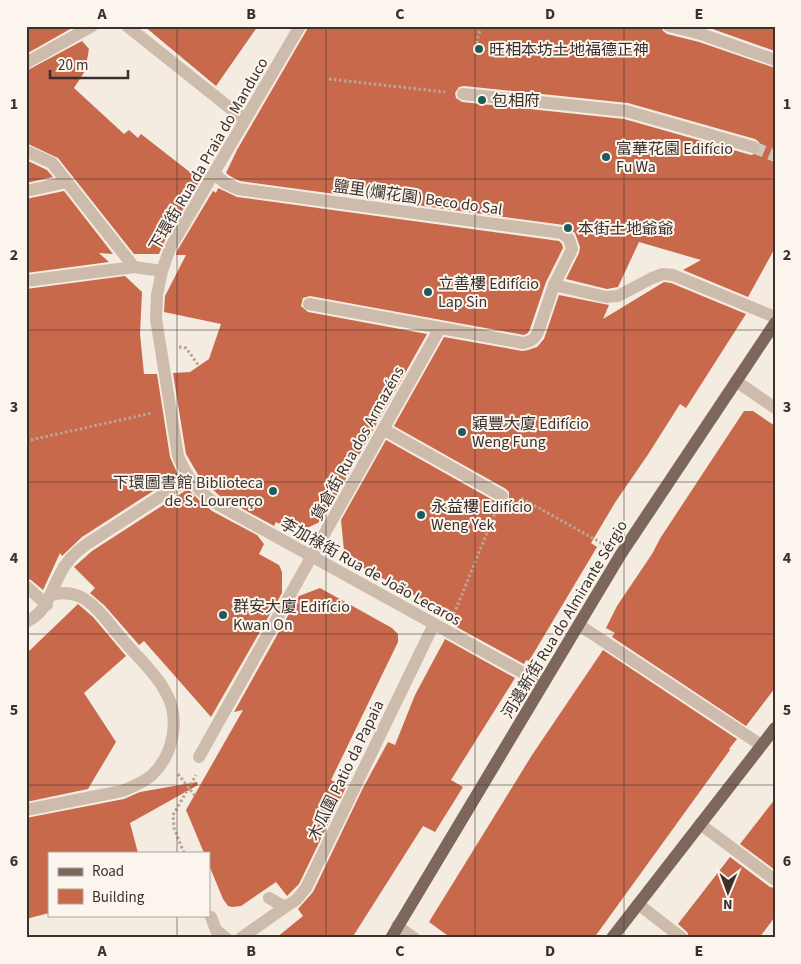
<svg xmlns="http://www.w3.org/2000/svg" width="801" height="964" font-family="'Source Sans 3','Noto Sans SC',sans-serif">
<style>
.building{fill:#c8694b;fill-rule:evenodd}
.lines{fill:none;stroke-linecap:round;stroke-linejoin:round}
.minor-tunnel{stroke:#cfc6bd;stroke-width:12;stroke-dasharray:12 6;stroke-linecap:butt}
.path{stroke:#b9a596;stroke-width:3;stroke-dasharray:2.5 2.5;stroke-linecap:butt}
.minor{stroke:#cdbbac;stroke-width:12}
.major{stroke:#7d675c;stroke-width:12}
.grid{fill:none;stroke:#3b302b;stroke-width:1;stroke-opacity:0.55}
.poi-dot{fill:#1f5a5e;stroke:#fbf5ee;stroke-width:2}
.labels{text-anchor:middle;stroke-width:4;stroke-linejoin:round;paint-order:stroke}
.poi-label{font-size:16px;fill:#3b302b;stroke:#fbf5ee;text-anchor:start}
.street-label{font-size:16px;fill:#3b302b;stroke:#fbf5ee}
.neatline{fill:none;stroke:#3b302b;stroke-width:2}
.grid-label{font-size:16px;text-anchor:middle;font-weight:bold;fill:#3b302b}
</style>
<rect width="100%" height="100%" fill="#f4ebe1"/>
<!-- building -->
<path class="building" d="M26,26H70L72,28L26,54Z
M144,26H258L216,86Z
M309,26H661L663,31L667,34L699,42L775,68V248L748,297L683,270L701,260L639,242L618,287L607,289L566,279L579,253L580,247L575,233L564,225L240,181L230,176L226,173L237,150ZM464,86L628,103L755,139L759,142L761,149L758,153L751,155L624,119L462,102L456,98L455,93L459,87Z
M703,26H775V51L704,26Z
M82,41L89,49L85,71L74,88L124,134L129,130L138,138L141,134L200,180L163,244L159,254H134L58,158L26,143V71Z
M26,160L47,170L53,177L26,183Z
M218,188L237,197L559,241L562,244L563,248L546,282L530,329L528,333L524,335L310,296L303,298L301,306L308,312L427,334L322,521L307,528L289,529L276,522L274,526L221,497L200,478L186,454L173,373L190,372L209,359L221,324L164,312L165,296L186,255H176L177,251L213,191L216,193Z
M64,191L113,254L99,253L109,262L26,273V199Z
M125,276L142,292L140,334L144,374H157L170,457L178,475L82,537L62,556L60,553L43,590L31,580L26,578V289Z
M664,282L671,283L746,314L686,408L680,404L647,456L616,501L591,543L597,547L529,661L526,660L524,664L453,625L455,620L454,619L455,617L354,563L344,550L341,520L386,440L498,503H506L509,500V492L506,489L394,426L444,337L522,351L528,350L537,347L544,339L559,295L609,305L603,319Z
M744,411H753L775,426V688L746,726L612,637L615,633L606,628L617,606L652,554L661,537Z
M188,489L199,500L212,511L257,535L264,544L259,554L279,565L282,572V593L211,717L144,641L139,645L105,606L90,593L95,588L74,567L92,551Z
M320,588L392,628L398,634V642L331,780L346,787L299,884L287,896L276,882L241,906L232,907L228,906L223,899L209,865V853H204L186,810L243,710L234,712L299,596Z
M78,604L93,617L126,656L84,693L116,742L88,789L26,802V654Z
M445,639L515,678L451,780L463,787L435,832L423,826L352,938H276L303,916L298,909L313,892L363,788L388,742L395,745L415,695Z
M603,650L737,739L729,749L730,750L594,938H451L429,922L532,755Z
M197,782L198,785L130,823L138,853H49V913L26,919V818L124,799L140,792Z
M775,799V870L740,844Z
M730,857L770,887L775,888V917L759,938H690L687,932L678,924Z"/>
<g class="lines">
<!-- minor-tunnel -->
<path class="minor-tunnel" d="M753,147L775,156"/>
<!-- path -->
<path class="path" d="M474,53L481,26
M329,79L445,92
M179,347L186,348L199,366
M26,441L152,413
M521,498L605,545
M454,614L495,513
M178,774L195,796
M184,853L174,828L173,815L196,775"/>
<!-- minor -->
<path class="minor" d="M127,26L245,120
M300,26L170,248L162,271L157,295L156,319L178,456C187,477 198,492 217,504L543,684
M669,26L701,34L775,60
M26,63L92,26
M463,94L626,111L753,147
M26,151L52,163L134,267
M214,173L225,183L238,189L562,233L569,239L572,249L554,285L538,332C535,339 531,342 523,343L309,304
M26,191L67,182
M26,281L134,267L162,271
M554,285L606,297L618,296L652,278L663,274L673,275L775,317
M736,381L775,408
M383,429L502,496
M26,586L47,605
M26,622C47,612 49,595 59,576C65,563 75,552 87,544L189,478
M579,625L761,745
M199,757L440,328
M26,810L122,791C132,787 143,783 152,775C174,754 181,717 165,691C155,672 137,657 124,641C111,627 98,606 81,597C72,593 61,592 51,595
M700,824L775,880
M269,898L285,907L296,900L306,888L434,624
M638,904L682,938
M211,917L216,930L226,938
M397,926L414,938
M241,938L285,907"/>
<!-- major -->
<path class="major" d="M391,938L621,554L775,323
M612,938L775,728"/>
</g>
<!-- grid -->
<path class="grid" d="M177,26V853M326,26V938M475,26V938M624,26V938M26,179H775M26,330H775M26,482H775M26,634H775M26,785H775M177,915V938"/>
<!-- markers -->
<g class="poi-dot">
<circle cx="479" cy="49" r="5"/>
<circle cx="482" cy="100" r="5"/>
<circle cx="606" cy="157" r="5"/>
<circle cx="568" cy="228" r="5"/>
<circle cx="428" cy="292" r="5"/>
<circle cx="462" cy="432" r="5"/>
<circle cx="273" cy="491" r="5"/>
<circle cx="421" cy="515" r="5"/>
<circle cx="223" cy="615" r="5"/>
</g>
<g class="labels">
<!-- poi labels -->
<g class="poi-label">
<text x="489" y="55">旺相本坊土地福德正神</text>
<text x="492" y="106">包相府</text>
<text x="616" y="154">富華花園 Edifício<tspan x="616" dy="18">Fu Wa</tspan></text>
<text x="578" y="234">本街土地爺爺</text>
<text x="438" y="289">立善樓 Edifício<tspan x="438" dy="18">Lap Sin</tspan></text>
<text x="472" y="429">穎豐大廈 Edifício<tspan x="472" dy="18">Weng Fung</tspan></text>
<text x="263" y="488" text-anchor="end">下環圖書館 Biblioteca<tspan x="263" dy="18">de S. Lourenço</tspan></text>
<text x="431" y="512">永益樓 Edifício<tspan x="431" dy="18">Weng Yek</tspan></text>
<text x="233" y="612">群安大廈 Edifício<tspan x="233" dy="18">Kwan On</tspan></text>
</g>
<!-- street labels -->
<g class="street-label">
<text transform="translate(208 154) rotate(-60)" y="6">下環街 Rua da Praia do Manduco</text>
<text transform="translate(418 197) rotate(8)" y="6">鹽里(爛花園) Beco do Sal</text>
<text transform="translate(357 443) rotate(-61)" y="6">貨倉街 Rua dos Armazéns</text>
<text transform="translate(371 571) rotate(29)" y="6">李加祿街 Rua de João Lecaros</text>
<text transform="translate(564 619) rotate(-59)" y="6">河邊新街 Rua do Almirante Sérgio</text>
<text transform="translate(345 770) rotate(-64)" y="6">木瓜圍 Patio da Papaia</text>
</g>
</g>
<!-- border -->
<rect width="801" height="964" fill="none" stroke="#fbf5ee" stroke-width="55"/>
<!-- legend -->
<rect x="48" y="852" width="162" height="65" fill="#fbf5ee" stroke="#aea6a0"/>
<rect x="58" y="868" width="25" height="8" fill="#7d675c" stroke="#aea6a0"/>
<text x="92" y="876" font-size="15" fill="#3b302b">Road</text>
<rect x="58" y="889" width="25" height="15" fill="#c8694b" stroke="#aea6a0"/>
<text x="92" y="902" font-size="15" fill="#3b302b">Building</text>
<!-- north arrow -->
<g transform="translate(728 892) rotate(181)" stroke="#fbf5ee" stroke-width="4" paint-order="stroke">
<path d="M0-4L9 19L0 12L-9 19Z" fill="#3b302b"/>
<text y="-8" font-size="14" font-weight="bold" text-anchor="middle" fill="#3b302b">N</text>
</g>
<!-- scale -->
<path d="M50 70v8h78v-8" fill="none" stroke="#3b302b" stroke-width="2.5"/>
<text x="58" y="70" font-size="15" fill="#3b302b" stroke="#fbf5ee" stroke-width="4" paint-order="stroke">20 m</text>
<rect x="28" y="28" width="746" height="908" class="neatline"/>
<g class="grid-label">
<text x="102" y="19">A</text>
<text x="251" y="19">B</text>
<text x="400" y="19">C</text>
<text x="550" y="19">D</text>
<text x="699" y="19">E</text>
<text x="14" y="109">1</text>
<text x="787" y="109">1</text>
<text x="14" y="260">2</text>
<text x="787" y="260">2</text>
<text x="14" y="412">3</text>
<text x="787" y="412">3</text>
<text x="14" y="563">4</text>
<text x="787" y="563">4</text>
<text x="14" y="715">5</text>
<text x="787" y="715">5</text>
<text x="14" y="866">6</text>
<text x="787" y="866">6</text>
<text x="102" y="956">A</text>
<text x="251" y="956">B</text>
<text x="400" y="956">C</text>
<text x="550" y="956">D</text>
<text x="699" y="956">E</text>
</g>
</svg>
